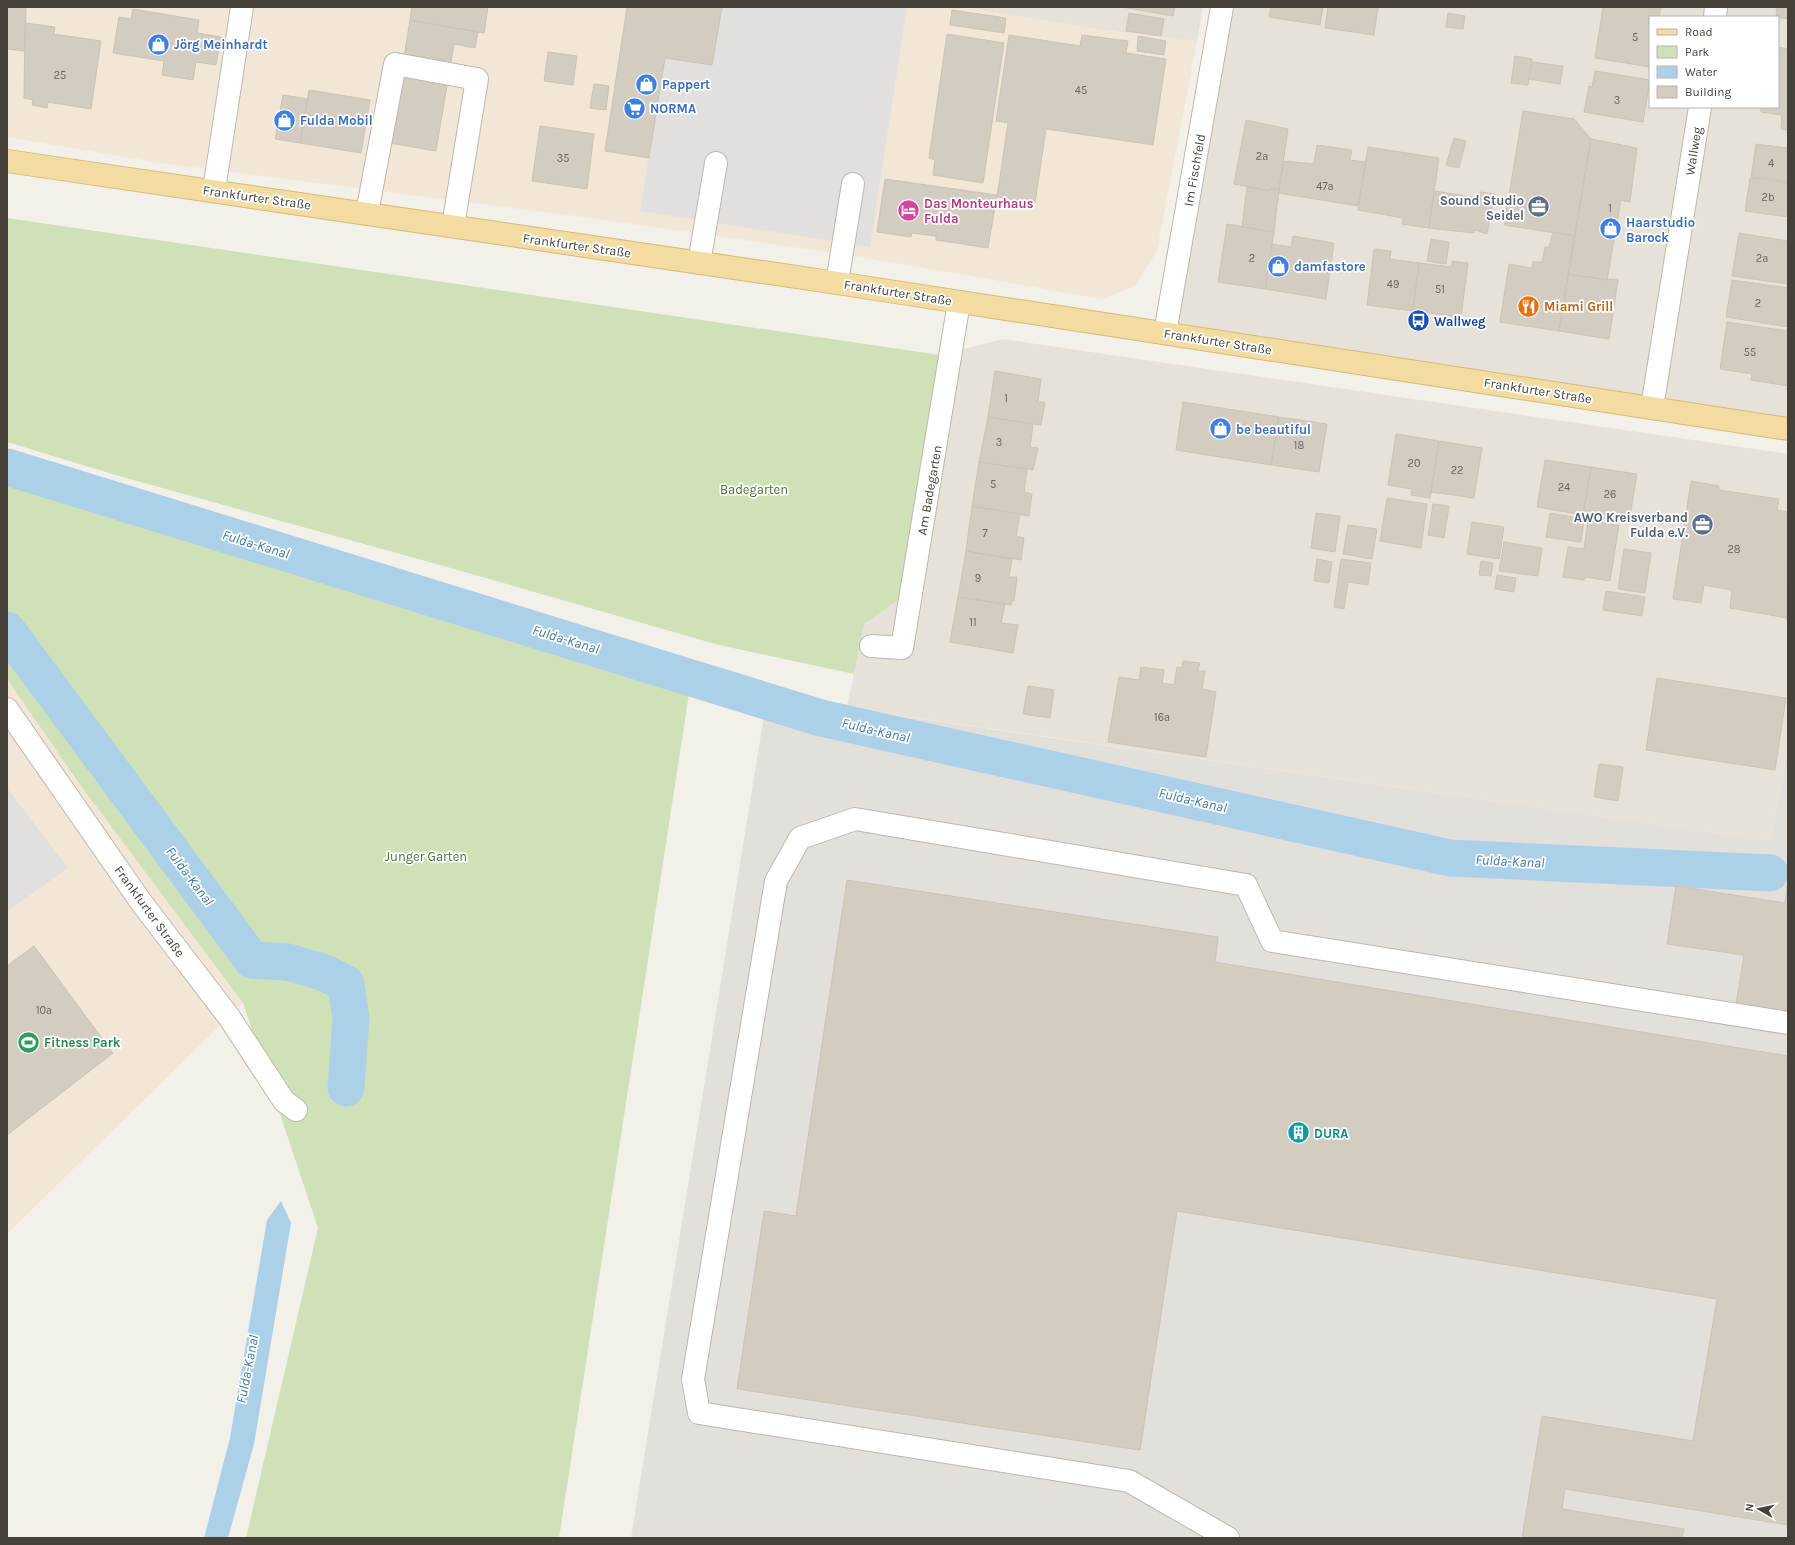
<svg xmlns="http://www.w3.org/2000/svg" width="1795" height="1545" font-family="Karla,sans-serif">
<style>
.residential{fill:#e6e2d8;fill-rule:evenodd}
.commercial{fill:#f2e7d7}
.industrial{fill:#e3dfdb}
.green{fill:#cfe2b7}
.parking{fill:#e2e0de}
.water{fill:#add0e9}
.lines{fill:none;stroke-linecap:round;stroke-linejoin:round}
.canal{stroke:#add0e9;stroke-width:37}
.building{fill:#d3ccc0;stroke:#cdc3b4}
.minor-casing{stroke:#bdb7ad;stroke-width:24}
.major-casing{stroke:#d7b974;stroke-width:24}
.minor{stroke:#fff;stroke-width:22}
.major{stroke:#f3dca2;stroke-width:22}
.labels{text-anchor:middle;stroke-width:3.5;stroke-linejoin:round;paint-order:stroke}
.number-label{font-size:11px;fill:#69645b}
.shop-label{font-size:13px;font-weight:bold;fill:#366cbe;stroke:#fff;text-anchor:start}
.street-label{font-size:13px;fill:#464139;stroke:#fff}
.service-label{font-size:13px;font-weight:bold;fill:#4e5e75;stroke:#fff;text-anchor:end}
.hotel-label{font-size:13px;font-weight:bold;fill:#b23c85;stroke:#fff;text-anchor:start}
.food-label{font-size:13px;font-weight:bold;fill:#c56008;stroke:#fff;text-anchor:start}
.transit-label{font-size:13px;font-weight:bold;fill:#164399;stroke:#fff;text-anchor:start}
.park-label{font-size:13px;fill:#4a7132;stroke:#fff}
.leisure-label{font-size:13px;font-weight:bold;fill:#27864d;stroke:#fff;text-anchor:start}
.culture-label{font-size:13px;font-weight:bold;fill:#0d838f;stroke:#fff;text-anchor:start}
.water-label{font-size:14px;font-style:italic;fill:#3d7aa6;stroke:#fff}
</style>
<rect width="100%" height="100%" fill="#f3f0ea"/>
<!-- residential -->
<path class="residential" d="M961,7H1203L1197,41L1110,31Z
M1222,7H1788V429L1165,333ZM1650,17H1778V107H1650Z
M1003,339L1788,454V746L1771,841L847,708L864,624L901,597L940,355Z"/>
<!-- commercial -->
<path class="commercial" d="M7,7H961L1110,31L1197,41L1157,251L1135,286L1102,299L861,257L590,218L160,163L7,137Z
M7,679L78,782L243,1003L7,1234Z"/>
<!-- industrial -->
<path class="industrial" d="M767,697L1771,841L1788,746V1538H631Z"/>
<!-- green -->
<path class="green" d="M7,218L940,355L901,598L864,624L854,674L719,645L440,565L119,476L7,442Z
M7,480L689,694L559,1538H246L318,1228L243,1003L78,782L7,679Z"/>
<!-- parking -->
<path class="parking" d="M722,7H907L870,247L640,211L665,58L712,65Z
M7,788L68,868L8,911L7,910Z"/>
<!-- water -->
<path class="water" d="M281,1201L291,1223L254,1444L228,1538H204L230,1438L267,1220Z"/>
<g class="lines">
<!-- canal -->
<path class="canal" d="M7,467L821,718L1450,858L1770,873
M7,630L252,960L288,962L325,973L346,984L351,1018L346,1088"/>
</g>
<!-- building -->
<path class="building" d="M7,7H26L25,51L7,49Z
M412,7H488L484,33L410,20Z
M627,7H722L712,65L665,58L649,158L605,151Z
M1122,7H1175L1173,16Z
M1271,7H1323L1320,25L1269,17Z
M1328,7H1378L1374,35L1325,28Z
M1603,7H1661L1659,17H1650V67L1595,58Z
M1777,7H1788V19L1776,17Z
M133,9L199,20L197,33L221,37L216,65L196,62L193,80L162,75L164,61L113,53L119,17L131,19Z
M952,10L1006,18L1004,33L950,25Z
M1129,13L1164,19L1161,36L1126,31Z
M1448,13L1465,16L1463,29L1446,27Z
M410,20L478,32L475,48L454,44L436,151L390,143Z
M25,23L55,27L54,34L101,41L91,109L48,102L47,108L32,105L33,100L24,98Z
M947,34L1004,43L983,183L933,175L935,160L929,158Z
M1009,35L1080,46L1082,35L1128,41L1126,53L1166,59L1153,145L1046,129L1035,203L997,197L1008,123L996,121Z
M1138,36L1166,41L1164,55L1137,51Z
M1778,47L1788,49V130L1781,129L1782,115L1761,112V107H1778Z
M548,52L577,56L573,85L544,81Z
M1515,56L1532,59L1528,85L1511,83Z
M1532,62L1563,66L1560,84L1529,79Z
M1595,71L1650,80L1643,122L1584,112L1589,86L1592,87Z
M594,84L609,86L606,110L590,108Z
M309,90L370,100L361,153L300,143Z
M283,95L308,99L300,143L275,139Z
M1523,111L1574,119L1591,139L1575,236L1504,225Z
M1246,120L1288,129L1279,190L1271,188L1270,191L1234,184Z
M540,126L594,134L587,189L532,181Z
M1454,138L1466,141L1459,168L1446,165Z
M1591,139L1637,148L1630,202L1621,200L1607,280L1568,274Z
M1756,144L1788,148V182L1751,177Z
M1317,145L1352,150L1350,160L1366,162L1358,206L1278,193L1284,161L1314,164Z
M1368,147L1439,158L1429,228L1402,224L1403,218L1358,210Z
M1750,178L1788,183V217L1745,211Z
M885,179L997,195L988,248L936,240V236L912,233L911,237L877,232Z
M1247,187L1270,191L1271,188L1279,190L1274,232L1242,227Z
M1434,191L1479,198L1480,192L1495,194L1487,234L1475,230L1474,233L1429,228Z
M1227,224L1274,232L1265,289L1218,282Z
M1553,232L1575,236L1559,331L1500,322L1509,264L1532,268L1533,262H1542L1545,247H1549Z
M1739,233L1788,241V284L1732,276Z
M1293,236L1334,243L1326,299L1265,289L1272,244L1291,247Z
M1431,239L1449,242L1446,264L1427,261Z
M1374,249L1391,251L1390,259L1419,263L1413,311L1367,305Z
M1452,261L1468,263L1461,317L1413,311L1419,263L1452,267Z
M1568,274L1607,280L1608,279L1618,280L1609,339L1559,331Z
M1732,280L1788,288V327L1726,317Z
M1727,322L1788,331V386L1751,380L1752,374L1720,369Z
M995,371L1041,379L1038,402H1045L1041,425L988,417Z
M1183,402L1279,417L1271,465L1176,450Z
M988,417L1033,424L1030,447L1038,448L1033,470L979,462Z
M1279,417L1327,424L1319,472L1271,465Z
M1396,434L1439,441L1430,498L1411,495L1412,489L1388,485Z
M1439,441L1482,448L1474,498L1431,492Z
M1545,460L1591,467L1583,515L1537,507Z
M979,462L1027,469L1024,492L1032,494L1029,516L972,506Z
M1591,467L1637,474L1629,522L1583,515Z
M1691,481L1719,486V490L1779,499L1777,510L1788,512L1787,618L1730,608L1732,590L1704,585L1701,603L1673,599Z
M1387,498L1427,504L1421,548L1380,541Z
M1433,504L1449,506L1444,538L1428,535Z
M972,506L1020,514L1016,536L1024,538L1021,560L966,551Z
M1316,513L1340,516L1335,552L1311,548Z
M1550,513L1584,519L1581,542L1546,537Z
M1588,521L1619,525L1610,581L1585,577L1584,580L1563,577L1568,547L1584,549Z
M1472,522L1504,527L1499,559L1467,554Z
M1348,525L1377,529L1372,559L1343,554Z
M1504,542L1542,548L1538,576L1499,571Z
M1624,549L1651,553L1645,593L1618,589Z
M966,551L1012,559L1009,577H1017L1014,601H1012L1011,605L958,597Z
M1317,559L1332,562L1329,583L1314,581Z
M1341,559L1371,563L1368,585L1348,582L1344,609L1334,607Z
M1481,561L1493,563L1491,576L1479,575Z
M1497,575L1516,578L1514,592L1495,589Z
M1606,591L1645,597L1642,616L1603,610Z
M958,597L1005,604L1001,623L1018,625L1013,653L950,642Z
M1183,661L1200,663L1198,671H1205L1202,689L1216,692L1206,757L1108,742L1119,677L1139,680L1141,667L1164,670L1162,683L1174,685L1177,667L1182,668Z
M1657,678L1786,698L1775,770L1646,750Z
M1028,686L1054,690L1050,718L1023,714Z
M1599,764L1623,767L1618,801L1594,797Z
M847,880L1218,937L1215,962L1788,1056V1525L1565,1489L1562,1509L1684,1529L1682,1538H1522L1542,1416L1693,1441L1717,1299L1177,1211L1140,1450L737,1389L764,1211L796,1216Z
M1788,880V1012L1736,1004L1744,955L1667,944L1676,886L1785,903Z
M34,946L113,1053L7,1135V966Z"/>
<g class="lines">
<defs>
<path id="minor" d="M1715,17L1716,7
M214,190L242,7
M367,213L395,64L477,79L453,226
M699,263L716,163
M837,283L853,184
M1165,333L1222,7
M1652,408L1700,107
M871,646L902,648L959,302
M7,709L141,902L229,1017L284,1101L296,1110
M1228,1538L1129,1481L699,1413L693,1379L776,881L800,838L855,819L1246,885L1272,941L1788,1023"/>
<path id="major" d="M7,161L837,283L1788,429"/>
</defs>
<!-- minor casing -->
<use href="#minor" class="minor-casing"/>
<!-- major casing -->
<use href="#major" class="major-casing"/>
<!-- minor -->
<use href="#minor" class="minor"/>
<!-- major -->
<use href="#major" class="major"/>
</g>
<!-- icons -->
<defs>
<symbol id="shop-disc" viewBox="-11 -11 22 22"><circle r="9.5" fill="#3f7fe0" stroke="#fff"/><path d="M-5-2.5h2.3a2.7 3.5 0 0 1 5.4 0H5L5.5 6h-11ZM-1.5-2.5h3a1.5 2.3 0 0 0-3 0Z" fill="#fff"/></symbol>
<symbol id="supermarket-disc" viewBox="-11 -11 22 22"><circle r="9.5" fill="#3f7fe0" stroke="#fff"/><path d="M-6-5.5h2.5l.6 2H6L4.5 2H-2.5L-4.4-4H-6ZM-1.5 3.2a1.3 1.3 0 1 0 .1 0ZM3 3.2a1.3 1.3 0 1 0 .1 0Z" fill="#fff"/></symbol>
<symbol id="office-disc" viewBox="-11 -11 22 22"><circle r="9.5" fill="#5c6f8a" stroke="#fff"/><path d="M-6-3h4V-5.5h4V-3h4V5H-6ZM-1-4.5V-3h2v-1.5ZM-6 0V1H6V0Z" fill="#fff"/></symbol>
<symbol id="hotel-disc" viewBox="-11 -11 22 22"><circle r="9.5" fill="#d1479c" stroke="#fff"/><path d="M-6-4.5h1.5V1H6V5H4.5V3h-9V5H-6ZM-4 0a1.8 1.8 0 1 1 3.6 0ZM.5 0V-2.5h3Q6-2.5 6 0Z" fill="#fff"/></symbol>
<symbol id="restaurant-disc" viewBox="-11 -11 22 22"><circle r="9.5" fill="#e8710a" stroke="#fff"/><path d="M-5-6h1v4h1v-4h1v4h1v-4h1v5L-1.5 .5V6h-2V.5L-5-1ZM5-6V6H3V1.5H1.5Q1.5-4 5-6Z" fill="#fff"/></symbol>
<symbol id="bus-disc" viewBox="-11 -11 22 22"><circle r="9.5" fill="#1a4fb4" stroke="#fff"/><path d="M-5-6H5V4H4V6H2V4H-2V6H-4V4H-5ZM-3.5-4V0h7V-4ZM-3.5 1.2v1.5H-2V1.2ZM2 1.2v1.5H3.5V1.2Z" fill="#fff"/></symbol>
<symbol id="stadium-disc" viewBox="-11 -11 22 22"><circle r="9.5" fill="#2e9e5b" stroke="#fff"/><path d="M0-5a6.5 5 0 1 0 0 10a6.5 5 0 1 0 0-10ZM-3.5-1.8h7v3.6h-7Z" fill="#fff"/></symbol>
<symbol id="building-disc" viewBox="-11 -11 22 22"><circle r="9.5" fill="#0f9aa8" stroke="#fff"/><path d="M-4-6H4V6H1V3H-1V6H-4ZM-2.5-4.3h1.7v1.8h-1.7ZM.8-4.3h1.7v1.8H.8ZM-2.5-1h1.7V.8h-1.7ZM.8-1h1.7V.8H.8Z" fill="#fff"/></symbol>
</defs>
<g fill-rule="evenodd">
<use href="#shop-disc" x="146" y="32" width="25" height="25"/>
<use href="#shop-disc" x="634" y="72" width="25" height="25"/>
<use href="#supermarket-disc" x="622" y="96" width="25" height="25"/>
<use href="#shop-disc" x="272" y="108" width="25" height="25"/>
<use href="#office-disc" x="1526" y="194" width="25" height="25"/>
<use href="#hotel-disc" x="896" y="198" width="25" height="25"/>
<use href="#shop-disc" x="1598" y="216" width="25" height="25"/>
<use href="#shop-disc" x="1266" y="254" width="25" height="25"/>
<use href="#restaurant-disc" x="1516" y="294" width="25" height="25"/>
<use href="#bus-disc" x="1406" y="308" width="25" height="25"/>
<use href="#shop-disc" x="1208" y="416" width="25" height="25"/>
<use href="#office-disc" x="1690" y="512" width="25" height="25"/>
<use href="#stadium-disc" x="16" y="1030" width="25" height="25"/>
<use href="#building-disc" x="1286" y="1120" width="25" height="25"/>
</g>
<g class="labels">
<!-- number labels -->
<g class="number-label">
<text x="1635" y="41">5</text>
<text x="60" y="79">25</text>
<text x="1081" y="94">45</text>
<text x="1617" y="104">3</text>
<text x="1262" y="160">2a</text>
<text x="563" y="162">35</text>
<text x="1771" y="167">4</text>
<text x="1325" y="190">47a</text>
<text x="1768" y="201">2b</text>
<text x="1610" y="212">1</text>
<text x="1252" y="262">2</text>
<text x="1762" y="262">2a</text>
<text x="1393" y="288">49</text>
<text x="1440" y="293">51</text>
<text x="1758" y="307">2</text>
<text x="1750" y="356">55</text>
<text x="1006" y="402">1</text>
<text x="999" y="446">3</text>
<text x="1299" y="449">18</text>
<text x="1414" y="467">20</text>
<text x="1457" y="474">22</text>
<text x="993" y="488">5</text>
<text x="1564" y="491">24</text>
<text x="1610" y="498">26</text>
<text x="985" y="537">7</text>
<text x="1734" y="553">28</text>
<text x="978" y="582">9</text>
<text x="973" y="626">11</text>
<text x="1162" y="721">16a</text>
<text x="44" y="1014">10a</text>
</g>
<!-- shop labels -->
<g class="shop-label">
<text x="174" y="49">Jörg Meinhardt</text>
<text x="662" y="89">Pappert</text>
<text x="650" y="113">NORMA</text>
<text x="300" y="125">Fulda Mobil</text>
<text x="1626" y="227">Haarstudio<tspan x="1626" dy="15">Barock</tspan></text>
<text x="1294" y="271">damfastore</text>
<text x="1236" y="434">be beautiful</text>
</g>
<!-- street labels -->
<g class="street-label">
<text transform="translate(1693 151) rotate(-81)" y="5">Wallweg</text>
<text transform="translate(1194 170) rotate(-80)" y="5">Im Fischfeld</text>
<text transform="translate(257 197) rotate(8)" y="5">Frankfurter Straße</text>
<text transform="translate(577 245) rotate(8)" y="5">Frankfurter Straße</text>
<text transform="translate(898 292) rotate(9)" y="5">Frankfurter Straße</text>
<text transform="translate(1218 341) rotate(9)" y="5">Frankfurter Straße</text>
<text transform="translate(1538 390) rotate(9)" y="5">Frankfurter Straße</text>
<text transform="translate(929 490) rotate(-80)" y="5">Am Badegarten</text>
<text transform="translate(150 911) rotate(54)" y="5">Frankfurter Straße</text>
</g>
<!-- service labels -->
<g class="service-label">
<text x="1524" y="205">Sound Studio<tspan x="1524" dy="15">Seidel</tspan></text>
<text x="1688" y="522">AWO Kreisverband<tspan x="1688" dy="15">Fulda e.V.</tspan></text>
</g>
<!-- hotel labels -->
<g class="hotel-label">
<text x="924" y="208">Das Monteurhaus<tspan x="924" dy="15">Fulda</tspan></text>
</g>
<!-- food labels -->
<g class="food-label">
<text x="1544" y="311">Miami Grill</text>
</g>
<!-- transit labels -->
<g class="transit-label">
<text x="1434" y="326">Wallweg</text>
</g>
<!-- park labels -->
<g class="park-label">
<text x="754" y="494">Badegarten</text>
<text x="426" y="861">Junger Garten</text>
</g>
<!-- leisure labels -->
<g class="leisure-label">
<text x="44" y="1047">Fitness Park</text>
</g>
<!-- culture labels -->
<g class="culture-label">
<text x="1314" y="1138">DURA</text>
</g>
<!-- water labels -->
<g class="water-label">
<text transform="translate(256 544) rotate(17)" y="5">Fulda-Kanal</text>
<text transform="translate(566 639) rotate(17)" y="5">Fulda-Kanal</text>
<text transform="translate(876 730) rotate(13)" y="5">Fulda-Kanal</text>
<text transform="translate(1193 800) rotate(13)" y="5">Fulda-Kanal</text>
<text transform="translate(1510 861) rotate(3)" y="5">Fulda-Kanal</text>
<text transform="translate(190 876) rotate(53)" y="5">Fulda-Kanal</text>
<text transform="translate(247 1369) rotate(-79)" y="5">Fulda-Kanal</text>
</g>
</g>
<!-- border -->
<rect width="1795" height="1545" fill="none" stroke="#464139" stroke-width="16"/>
<!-- legend -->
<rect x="1649" y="16" width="130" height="92" fill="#ffffff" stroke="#b5b3b0"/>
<rect x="1657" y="29" width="20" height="6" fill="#f3dca2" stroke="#b5b3b0"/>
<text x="1685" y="36" font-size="12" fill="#464139">Road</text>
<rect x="1657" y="46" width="20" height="12" fill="#cfe2b7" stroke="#b5b3b0"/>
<text x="1685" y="56" font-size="12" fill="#464139">Park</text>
<rect x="1657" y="66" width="20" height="12" fill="#add0e9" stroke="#b5b3b0"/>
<text x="1685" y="76" font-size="12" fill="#464139">Water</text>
<rect x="1657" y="86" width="20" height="12" fill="#d3ccc0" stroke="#b5b3b0"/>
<text x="1685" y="96" font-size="12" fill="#464139">Building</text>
<!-- north arrow -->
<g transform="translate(1759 1509) rotate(279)" stroke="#ffffff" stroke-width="3" paint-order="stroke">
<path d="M0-3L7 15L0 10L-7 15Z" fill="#464139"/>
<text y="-6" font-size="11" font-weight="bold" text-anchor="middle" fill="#464139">N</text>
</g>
</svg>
